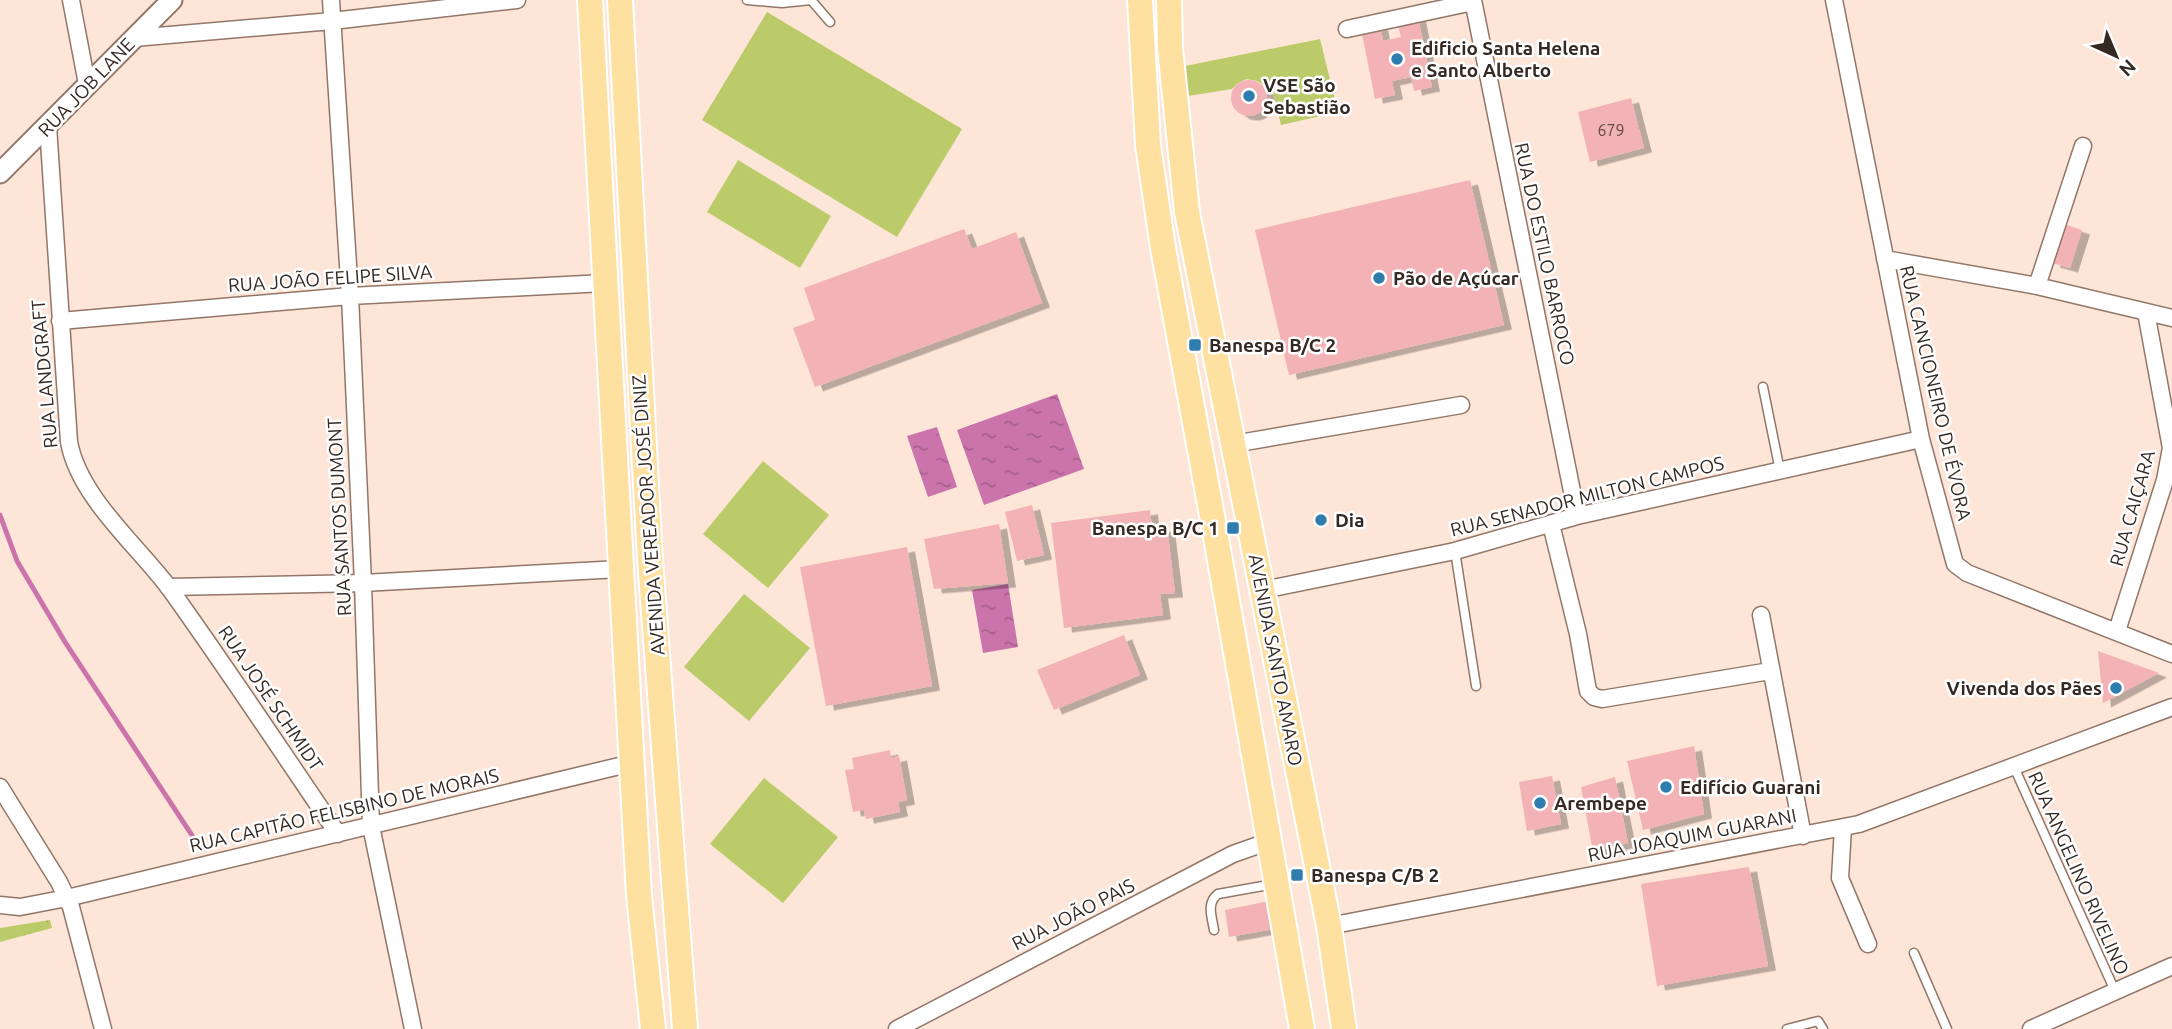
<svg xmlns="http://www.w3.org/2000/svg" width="2172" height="1029" font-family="Ubuntu,sans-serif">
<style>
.grass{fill:#bccb6a}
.park{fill:url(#park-tufts)}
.water{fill:url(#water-ripples)}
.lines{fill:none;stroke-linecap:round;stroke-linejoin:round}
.stream{stroke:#cb74ac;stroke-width:5}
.building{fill:#f3b2b5;filter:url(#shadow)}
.service-casing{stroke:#927768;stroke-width:11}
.minor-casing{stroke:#927768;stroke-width:19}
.tertiary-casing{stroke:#927768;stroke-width:23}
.primary-casing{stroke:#fff;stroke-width:28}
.service{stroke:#fff;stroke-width:8}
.minor{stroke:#fff;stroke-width:16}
.tertiary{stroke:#fff;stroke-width:19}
.primary{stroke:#fee0a1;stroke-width:24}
.poi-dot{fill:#2f7caf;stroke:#fff;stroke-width:2.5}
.labels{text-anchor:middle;stroke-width:5;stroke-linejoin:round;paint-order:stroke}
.number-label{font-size:16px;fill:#644b48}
.poi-label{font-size:19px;font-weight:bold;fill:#352923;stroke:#fff;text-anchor:start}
.street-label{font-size:19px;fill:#352923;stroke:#fff}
</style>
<defs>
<pattern id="park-tufts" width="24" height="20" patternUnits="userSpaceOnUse" patternTransform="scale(1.75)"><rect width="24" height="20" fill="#bccb6a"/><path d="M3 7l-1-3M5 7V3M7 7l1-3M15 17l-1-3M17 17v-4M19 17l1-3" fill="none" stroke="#a2ae5c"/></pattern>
<pattern id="water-ripples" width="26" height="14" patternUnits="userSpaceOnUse" patternTransform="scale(1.75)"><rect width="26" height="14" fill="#cb74ac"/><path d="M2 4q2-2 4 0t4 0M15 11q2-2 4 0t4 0" fill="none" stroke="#a65f8c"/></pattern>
<filter id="shadow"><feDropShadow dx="8" dy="4.5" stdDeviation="0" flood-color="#0004"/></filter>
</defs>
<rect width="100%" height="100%" fill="#fde5d8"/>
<!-- grass -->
<path class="grass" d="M767,12L962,129L897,237L702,120Z
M1320,39L1338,112L1281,125L1271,83L1263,85L1257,81L1246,79L1237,84L1232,89L1188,96L1185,66Z
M738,160L831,216L800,268L707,212Z
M763,461L829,515L768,588L703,534Z
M744,594L810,648L749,721L684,667Z
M764,778L838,837L783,903L710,844Z"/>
<!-- park -->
<path class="park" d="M50,920L52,928L0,942V928Z"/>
<!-- water -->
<path class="water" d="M1057,394L1084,469L984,505L957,430Z
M937,427L957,487L928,497L907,436Z
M1008,584L1018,647L983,653L972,590Z"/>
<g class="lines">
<!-- stream -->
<path class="stream" d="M0,515L17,561L65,642L199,846"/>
</g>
<!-- building -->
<path class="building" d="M1418,17L1432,87L1414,91L1411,77L1392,81L1395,95L1375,99L1361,29L1380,25L1383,41L1401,37L1397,21Z
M1231 98a18 18 0 1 1 36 0a18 18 0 1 1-36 0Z
M1631,98L1644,148L1590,162L1578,112Z
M1470,180L1504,325L1289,375L1255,230Z
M2064,224L2082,230L2070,268L2052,263Z
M964,229L972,249L1016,232L1042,303L815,387L793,328L815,320L804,288Z
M1032,505L1044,555L1017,561L1005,512Z
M1150,510L1152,529L1167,527L1175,593L1160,594L1163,615L1064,628L1051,523Z
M999,524L1008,583L934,589L924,539Z
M907,547L932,686L826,706L800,567Z
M1124,635L1140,675L1054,710L1037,670Z
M2098,651L2159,673L2103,703Z
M1694,746L1704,814L1643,830L1627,761Z
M890,750L891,758L899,756L907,800L898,802L900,812L866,819L864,810L853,812L845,770L854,769L852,758Z
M1552,776L1561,824L1527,831L1519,782Z
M1615,777L1628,843L1593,852L1581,787Z
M1749,867L1768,966L1657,986L1641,884Z
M1269,901L1274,929L1229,937L1225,910Z"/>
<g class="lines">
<defs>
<path id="service" d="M747,0L782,3L811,0
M811,0L830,22
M1763,387L1780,471
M1455,551L1476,686
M2014,767L2115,991
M1214,930C1212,917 1206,903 1218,894L1274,884
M1914,953L1947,1029
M1787,1029L1818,1021L1823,1029"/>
<path id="minor" d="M71,0L87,84
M331,0L350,296L363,583L371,826L413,1029
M1473,0L1577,516
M1834,0L1921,439L1955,564L1967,573L2172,654
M1347,29L1473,2
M134,38L332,21L517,0
M48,126L69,442C79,497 137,545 170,589C228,670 282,752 338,834
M1885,259L2037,286L2172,318
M2037,286L2083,146
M60,321L350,296L604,283
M1233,444L1461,405
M1551,524L1578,634L1588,691L1594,697L1602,699L1770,671
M168,587L363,583L620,569
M1263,590L1455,551L1577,516L1921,439
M1761,615L1803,836
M2117,631L2165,480L2171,448L2146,312
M0,787L59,882L71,907L103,1029
M1843,828L1840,878L1868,944
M0,905L20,907L67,898L632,763
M1329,926L1859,824L2172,707
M897,1029L1233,854L1270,841
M2031,1029L2172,966"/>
<path id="tertiary" d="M0,173L172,0"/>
<path id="primary" d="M590,0L639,896L653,1029
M620,0L650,559L685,1029
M1140,0L1148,145L1163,248L1215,532L1302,1029
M1169,0L1170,48L1187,212L1329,926L1344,1029"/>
</defs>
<!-- service casing -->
<use href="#service" class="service-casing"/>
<!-- minor casing -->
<use href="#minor" class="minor-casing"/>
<!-- tertiary casing -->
<use href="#tertiary" class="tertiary-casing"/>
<!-- primary casing -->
<use href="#primary" class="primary-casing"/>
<!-- service -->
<use href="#service" class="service"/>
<!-- minor -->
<use href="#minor" class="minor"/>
<!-- tertiary -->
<use href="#tertiary" class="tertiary"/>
<!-- primary -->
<use href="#primary" class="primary"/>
</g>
<!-- markers -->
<g class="poi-dot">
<circle cx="1397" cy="59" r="7"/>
<circle cx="1249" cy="96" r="7"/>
<circle cx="1379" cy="278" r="7"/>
<rect x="1188" y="338" width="14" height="14" rx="3.5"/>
<circle cx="1321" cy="520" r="7"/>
<rect x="1226" y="521" width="14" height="14" rx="3.5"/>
<circle cx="2116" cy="688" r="7"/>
<circle cx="1666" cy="787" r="7"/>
<circle cx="1540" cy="803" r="7"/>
<rect x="1290" y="868" width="14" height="14" rx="3.5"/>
</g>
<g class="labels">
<!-- number labels -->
<g class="number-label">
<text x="1611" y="136">679</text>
</g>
<!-- poi labels -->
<g class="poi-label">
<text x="1411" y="55">Edificio Santa Helena<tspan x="1411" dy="22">e Santo Alberto</tspan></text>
<text x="1263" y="92">VSE São<tspan x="1263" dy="22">Sebastião</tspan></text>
<text x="1393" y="285">Pão de Açúcar</text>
<text x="1209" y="352">Banespa B/C 2</text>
<text x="1335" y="527">Dia</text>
<text x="1219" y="535" text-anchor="end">Banespa B/C 1</text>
<text x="2102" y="695" text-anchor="end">Vivenda dos Pães</text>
<text x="1680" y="794">Edifício Guarani</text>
<text x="1554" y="810">Arembepe</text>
<text x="1311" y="882">Banespa C/B 2</text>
</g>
<!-- street labels -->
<g class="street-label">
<text transform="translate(86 87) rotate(-46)" y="7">RUA JOB LANE</text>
<text transform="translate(1545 254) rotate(78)" y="7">RUA DO ESTILO BARROCO</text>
<text transform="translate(330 278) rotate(-4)" y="7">RUA JOÃO FELIPE SILVA</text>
<text transform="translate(44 374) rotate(-95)" y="7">RUA LANDGRAFT</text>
<text transform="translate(1936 393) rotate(77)" y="7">RUA CANCIONEIRO DE ÉVORA</text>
<text transform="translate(1587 496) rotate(-14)" y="7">RUA SENADOR MILTON CAMPOS</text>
<text transform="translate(2132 508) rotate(-74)" y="7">RUA CAIÇARA</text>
<text transform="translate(648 515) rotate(-94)" y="7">AVENIDA VEREADOR JOSÉ DINIZ</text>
<text transform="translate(339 517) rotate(-93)" y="7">RUA SANTOS DUMONT</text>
<text transform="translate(1276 660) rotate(79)" y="7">AVENIDA SANTO AMARO</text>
<text transform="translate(271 698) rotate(56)" y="7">RUA JOSÉ SCHMIDT</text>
<text transform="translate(344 810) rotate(-13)" y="7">RUA CAPITÃO FELISBINO DE MORAIS</text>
<text transform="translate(1692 835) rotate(-11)" y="7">RUA JOAQUIM GUARANI</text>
<text transform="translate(2079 873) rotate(66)" y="7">RUA ANGELINO RIVELINO</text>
<text transform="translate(1073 914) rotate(-27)" y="7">RUA JOÃO PAIS</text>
</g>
</g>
<!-- north arrow -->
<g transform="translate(2116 56) rotate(136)" stroke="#ffffff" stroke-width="5" paint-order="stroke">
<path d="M0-5L12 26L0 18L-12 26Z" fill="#352923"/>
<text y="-10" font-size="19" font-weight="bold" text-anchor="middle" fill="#352923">N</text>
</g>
</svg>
